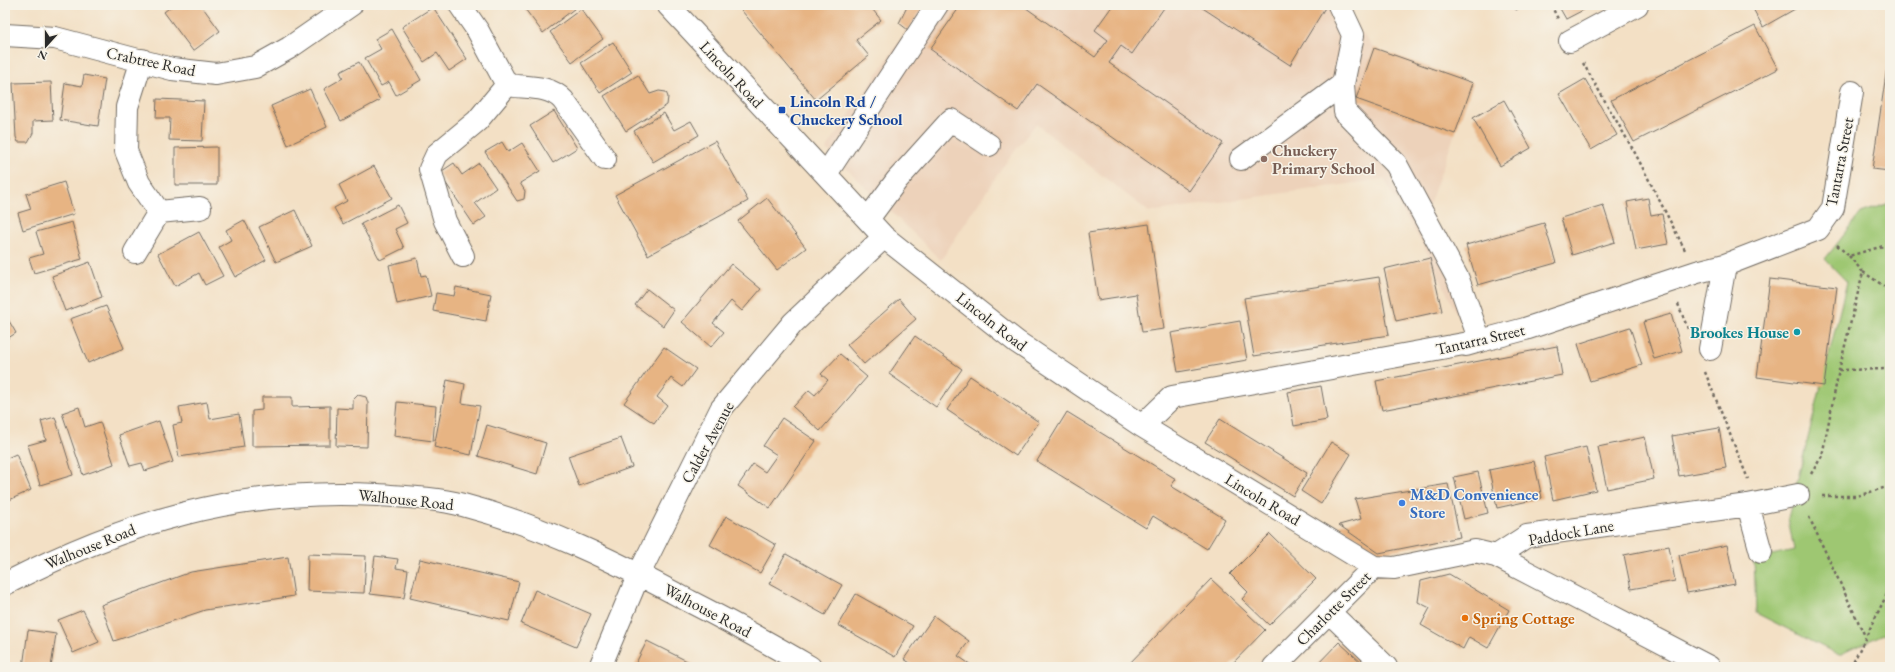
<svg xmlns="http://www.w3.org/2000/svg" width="1895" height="672" font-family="'EB Garamond',serif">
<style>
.built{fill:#edd2ba}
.green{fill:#9ec772;stroke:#64794e}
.building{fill:#e7b483}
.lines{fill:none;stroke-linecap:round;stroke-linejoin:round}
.minor-casing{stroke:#716a61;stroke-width:24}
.path{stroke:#716a61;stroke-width:2.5;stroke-dasharray:3 3;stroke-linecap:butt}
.minor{stroke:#fff;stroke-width:22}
.transit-dot{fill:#1a4fb4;stroke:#f7f3e8;stroke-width:1.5}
.education-dot{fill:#8d6e63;stroke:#f7f3e8;stroke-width:1.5}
.culture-dot{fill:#0f9aa8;stroke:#f7f3e8;stroke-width:1.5}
.shop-dot{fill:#3f7fe0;stroke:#f7f3e8;stroke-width:1.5}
.food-dot{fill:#e8710a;stroke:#f7f3e8;stroke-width:1.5}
.labels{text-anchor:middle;stroke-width:3;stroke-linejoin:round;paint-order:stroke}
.street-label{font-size:16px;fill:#2b2b2b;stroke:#f7f3e8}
.transit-label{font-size:16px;font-weight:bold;fill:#164399;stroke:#f7f3e8;text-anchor:start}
.education-label{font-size:16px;font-weight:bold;fill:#785e54;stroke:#f7f3e8;text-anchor:start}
.culture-label{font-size:16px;font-weight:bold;fill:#0d838f;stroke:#f7f3e8;text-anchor:end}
.shop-label{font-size:16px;font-weight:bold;fill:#366cbe;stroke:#f7f3e8;text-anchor:start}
.food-label{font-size:16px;font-weight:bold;fill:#c56008;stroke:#f7f3e8;text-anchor:start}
</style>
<rect width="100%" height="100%" fill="#f7f3e8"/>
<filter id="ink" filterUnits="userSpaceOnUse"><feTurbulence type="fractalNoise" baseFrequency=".025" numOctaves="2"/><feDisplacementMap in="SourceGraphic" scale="8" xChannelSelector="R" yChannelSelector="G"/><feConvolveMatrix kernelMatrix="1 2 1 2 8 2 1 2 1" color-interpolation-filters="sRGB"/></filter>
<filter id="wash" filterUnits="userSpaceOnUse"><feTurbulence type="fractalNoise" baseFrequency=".012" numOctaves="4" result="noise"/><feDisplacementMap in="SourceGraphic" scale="16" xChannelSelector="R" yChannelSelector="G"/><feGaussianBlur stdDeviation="0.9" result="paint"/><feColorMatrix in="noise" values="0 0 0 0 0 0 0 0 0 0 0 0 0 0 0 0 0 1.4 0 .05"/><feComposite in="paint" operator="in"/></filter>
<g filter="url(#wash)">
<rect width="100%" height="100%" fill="#f3e0c5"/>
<!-- built -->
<path class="built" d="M924,5H1339L1374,48L1473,83L1428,208L1465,331L1430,258L1384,179L1149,212L1036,124L1001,169L941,260L826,149Z"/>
<!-- green -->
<path class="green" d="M1890,203V633L1881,635L1839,655L1756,613L1754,559L1794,550L1788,518L1847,282L1825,259L1861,213Z"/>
<g id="blocks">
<!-- building -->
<path class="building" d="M173,5H201L220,31L193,51L164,12Z
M522,5H579L543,33Z
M737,5H880L873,10L881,20L856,40L869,56L816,100Z
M908,5H924L908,30L899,23Z
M961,5H1022L1095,57L1108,40L1095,30L1113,5H1166L1132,54L1121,46L1109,63L1223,143L1189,191L1037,84L1018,111L930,49Z
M1198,5H1324L1326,6L1290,65Z
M1513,5H1525L1516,10Z
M1558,5H1593L1566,19Z
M1751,5H1802L1763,27Z
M433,7L467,59L449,71L437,53L424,62L402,27Z
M581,9L603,39L572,62L550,32Z
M1755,26L1778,69L1634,142L1611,100Z
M392,29L421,80L396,95L389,82L381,86L365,58L381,49L375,39Z
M613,42L632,72L600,93L581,63Z
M1374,48L1473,83L1455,134L1356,99Z
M359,62L380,100L341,121L324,89L343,78L340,72Z
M1887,67H1890V171L1872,169Z
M84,75L105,79L98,126L60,120L65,83L82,86Z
M638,75L650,94L659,91L666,92L668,97L667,105L626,131L604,96Z
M1585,79L1617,135L1591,150L1559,94Z
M51,82L53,120L33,121V133L28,142H18L16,137L13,83Z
M310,89L327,127L288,145L271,106Z
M157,99L204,101L202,141L169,140L170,118H156Z
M1504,100L1531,148L1500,166L1473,118Z
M5,110H6L10,141L5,142Z
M554,111L577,148L553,163L530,126Z
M664,113L674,130L691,121L699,135L653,162L634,131Z
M715,141L748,201L648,255L615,195Z
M502,142L508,152L522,143L540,171L520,183L525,191L524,199L517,201L485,152Z
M217,147V185H175V148Z
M454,163L462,175L479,163L496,188L475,203L486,217L474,225L439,173Z
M374,166L392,198L343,224L334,208L347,201L339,185Z
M64,182L74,214L23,230L18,213L31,209L26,194Z
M767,198L806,248L777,270L738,221Z
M1648,198L1651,216L1662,214L1668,244L1636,250L1627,202Z
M398,205L407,223L395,229L404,248L380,260L361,224Z
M1603,205L1615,242L1572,255L1561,218Z
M295,210L312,246L276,262L259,227Z
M244,220L266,260L235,277L219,247L231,240L226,230Z
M72,222L82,259L34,273L29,258L43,254L36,232Z
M1544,223L1556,263L1478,285L1466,245Z
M1149,224L1164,329L1142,332L1136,294L1098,300L1088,233Z
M199,232L223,276L205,285L199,273L175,286L158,254Z
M417,258L421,276L426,275L431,296L397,304L389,265Z
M1430,258L1442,311L1396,321L1384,269Z
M90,262L102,297L65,311L52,276Z
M731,264L761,289L742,311L731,301L713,323L724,332L711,347L682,322Z
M1379,277L1389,335L1254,356L1244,298Z
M1770,279L1837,287L1824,386L1757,377Z
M456,287L491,294L486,321L433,311L436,293L454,296Z
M647,289L674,310L663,326L635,305Z
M899,299L916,319L864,364L847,345Z
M106,306L124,348L88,363L70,319Z
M5,314L16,333L5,340Z
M1671,314L1682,351L1654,359L1643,322Z
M1240,321L1247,360L1178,372L1171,333Z
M1630,327L1642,365L1590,381L1578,344Z
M915,336L962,369L936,407L889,374Z
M1557,346L1562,375L1382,410L1376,381Z
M664,347L696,369L683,387L671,378L657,397L667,405L654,423L624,403Z
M840,354L867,377L820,431L793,407L809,390L815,395L828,380L821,374Z
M970,376L1039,422L1016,456L947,410Z
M447,380L465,384L462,403L480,406L471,455L434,447Z
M1321,386L1327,420L1294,426L1288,392Z
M358,395L366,397L368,403L367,447L336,446L337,408L353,409V400Z
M262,397H292V407L330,406V445L252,446V411L262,410Z
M207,402L210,419L239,414L244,447L179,457L173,425L182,423L179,407Z
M397,402L436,406L433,441L394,436Z
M79,407L85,427L100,422L114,464L83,475L62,413Z
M1067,412L1176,479L1171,486L1225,519L1207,549L1153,516L1146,528L1037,461Z
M55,417L73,475L40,485L28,445L46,440L41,421Z
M782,418L816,441L770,508L738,486L753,464L765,472L777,455L763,446Z
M1220,419L1307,473L1293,496L1205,442Z
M159,421L173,462L145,471L142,463L130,466L119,435Z
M487,425L546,443L537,474L478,456Z
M1719,428L1726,468L1679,476L1672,436Z
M1645,437L1654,479L1607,489L1598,447Z
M621,438L632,467L579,486L568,456Z
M1331,442L1351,454L1321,504L1301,491Z
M1586,447L1596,490L1553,500L1544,457Z
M16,454L31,490L5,502V459Z
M1534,461L1542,498L1497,508L1489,470Z
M1478,472L1488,513L1464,519L1454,477Z
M1448,484L1460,537L1379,553L1339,525L1361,519L1355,499Z
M726,516L776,545L760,573L710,545Z
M1270,534L1316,579L1269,625L1242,599L1248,592L1230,574Z
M1727,545L1735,584L1687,593L1679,555Z
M1669,546L1675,581L1631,589L1624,555Z
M308,554L366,556L364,593L307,591Z
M786,554L842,585L825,615L769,584Z
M375,556L398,559L396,568L408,570L404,598L370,594Z
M288,557L294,596L205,610L114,641L101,605L191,572Z
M420,559L519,582L509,621L410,598Z
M1449,574L1509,610L1488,648L1469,637L1463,649L1421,625L1430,608L1418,602L1421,581Z
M1211,579L1265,630L1229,667H1126Z
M535,590L591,614L576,647L521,624Z
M856,594L913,626L895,657L838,625Z
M83,610L99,642L73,653L58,620Z
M934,616L969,641L958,656L974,667H916L904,659Z
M28,630L56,634L51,667H23Z
M647,641L699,667H634Z
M1339,642L1364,665L1362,667H1315Z"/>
</g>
</g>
<g filter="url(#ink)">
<use href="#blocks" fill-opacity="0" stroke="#716a61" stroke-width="1"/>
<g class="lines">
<defs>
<path id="minor" d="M460,5L478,31L507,85
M668,5L884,237L1017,342L1142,426L1374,567L1394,568L1475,551L1496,556L1709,667
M1339,5L1353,35L1343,84L1345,112L1396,164L1458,279L1480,341L1466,345
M5,35L55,38L172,69L216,74L255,67L289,48L351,5
M1570,41L1637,5
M142,60L127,107L126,151L139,183L159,212
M1241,159L1343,84
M826,174L937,5
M868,219L897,180L951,120L989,145
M135,252L159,212L200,208
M463,256L445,221L430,169L437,154L477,121L507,85C527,88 549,85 563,100L605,159
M1710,349L1725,265
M1142,426L1172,397L1480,341L1525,329L1697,272L1725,265L1818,229L1833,208L1852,92
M1748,505L1761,552
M1496,556L1527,536L1748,505L1798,495
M5,584C125,522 241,487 378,495C406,497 435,498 463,505C543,526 617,562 689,601C730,622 771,644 810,667
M1329,612L1386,667
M600,667L639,574L721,409L793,323L884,237
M1274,667L1374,567"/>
</defs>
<!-- minor casing -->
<use href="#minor" class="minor-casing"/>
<!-- path -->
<path class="path" d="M1551,5L1558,19
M1583,63L1635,153L1685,250
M1837,245L1849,256L1890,244
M1863,272L1890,290
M1678,304L1688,329
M1839,370L1890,369
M1705,372L1748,479
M1811,474L1822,456L1839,370L1863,272L1849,256
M1822,496H1857L1890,486
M1809,517L1865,636
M1851,667L1890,588"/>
<!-- minor -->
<use href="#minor" class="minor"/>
</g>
</g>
<!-- markers -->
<rect class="transit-dot" x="778" y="106" width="8" height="8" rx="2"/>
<circle class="education-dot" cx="1264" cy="159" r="4"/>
<circle class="culture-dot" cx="1797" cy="332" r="4"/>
<circle class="shop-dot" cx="1402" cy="503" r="4"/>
<circle class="food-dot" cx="1465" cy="618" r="4"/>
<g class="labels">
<!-- street labels -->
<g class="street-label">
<text transform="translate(151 61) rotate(12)" y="6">Crabtree Road</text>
<text transform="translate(732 74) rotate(47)" y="6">Lincoln Road</text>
<text transform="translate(1839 162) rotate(-79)" y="6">Tantarra Street</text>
<text transform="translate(992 321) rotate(38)" y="6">Lincoln Road</text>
<text transform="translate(1480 339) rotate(-13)" y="6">Tantarra Street</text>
<text transform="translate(707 442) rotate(-61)" y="6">Calder Avenue</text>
<text transform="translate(406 499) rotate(6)" y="6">Walhouse Road</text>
<text transform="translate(1263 499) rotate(31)" y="6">Lincoln Road</text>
<text transform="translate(1571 532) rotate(-10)" y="6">Paddock Lane</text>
<text transform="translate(90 546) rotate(-22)" y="6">Walhouse Road</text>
<text transform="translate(1333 608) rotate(-45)" y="6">Charlotte Street</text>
<text transform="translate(708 610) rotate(28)" y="6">Walhouse Road</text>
</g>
<!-- transit labels -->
<g class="transit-label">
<text x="790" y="107">Lincoln Rd /<tspan x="790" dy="18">Chuckery School</tspan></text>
</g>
<!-- education labels -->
<g class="education-label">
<text x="1272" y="156">Chuckery<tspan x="1272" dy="18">Primary School</tspan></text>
</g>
<!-- culture labels -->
<g class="culture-label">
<text x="1789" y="338">Brookes House</text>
</g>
<!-- shop labels -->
<g class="shop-label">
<text x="1410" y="500">M&amp;D Convenience<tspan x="1410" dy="18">Store</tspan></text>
</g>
<!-- food labels -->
<g class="food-label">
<text x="1473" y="624">Spring Cottage</text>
</g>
</g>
<!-- margin -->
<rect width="1895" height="672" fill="none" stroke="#f7f3e8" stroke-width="20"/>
<!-- north arrow -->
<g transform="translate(46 46) rotate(201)" stroke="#f7f3e8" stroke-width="3" paint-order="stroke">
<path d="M0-3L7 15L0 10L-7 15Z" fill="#2b2b2b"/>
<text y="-6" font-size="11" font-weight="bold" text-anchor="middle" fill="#2b2b2b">N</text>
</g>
</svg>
